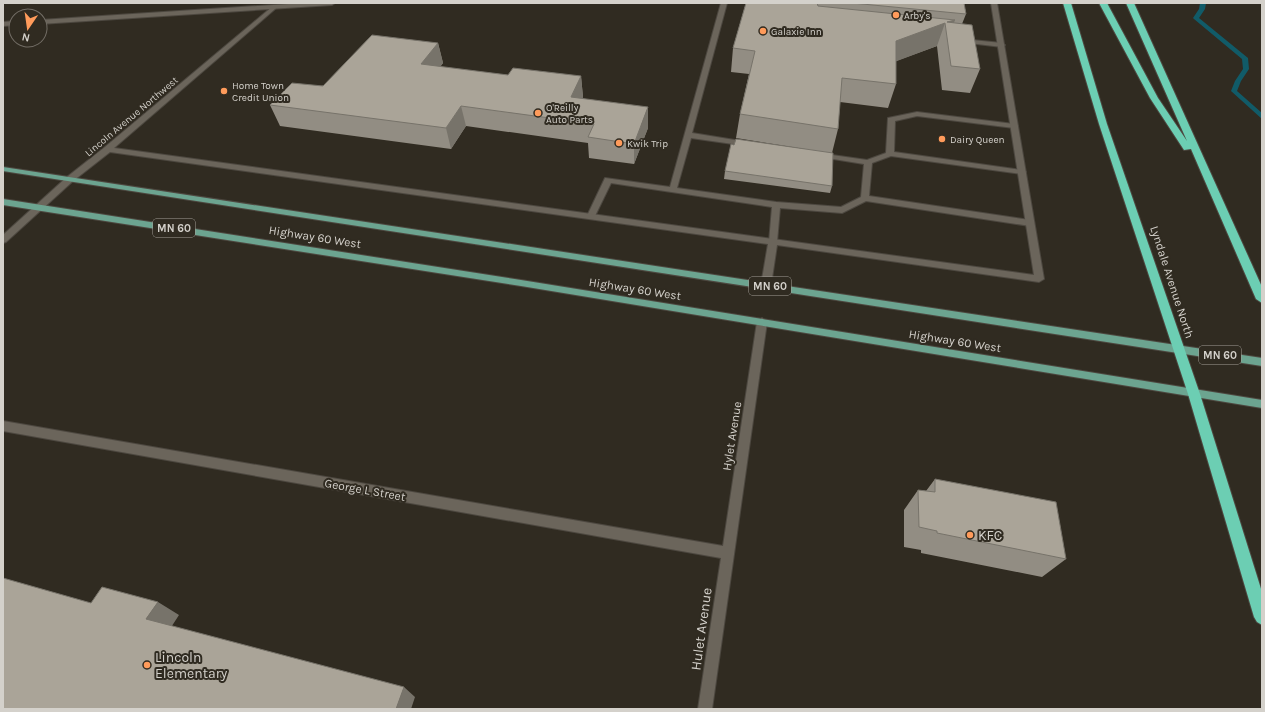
<svg xmlns="http://www.w3.org/2000/svg" width="1265" height="712" font-family="Karla,sans-serif">
<style>
.lines{fill:none;stroke-linecap:round;stroke-linejoin:round}
.stream{fill:#115b68;fill-rule:evenodd}
.lane-casing{stroke:#4d4840;stroke-width:2}
.street-casing{stroke:#4d4840;stroke-width:2}
.secondary-casing{stroke:#4d4840;stroke-width:2}
.primary-casing{stroke:#4d4840;stroke-width:2}
.highway-casing{stroke:#4d4840;stroke-width:2}
.lane{fill:#6b655b;fill-rule:evenodd}
.street{fill:#6b655b;fill-rule:evenodd}
.secondary{fill:#6b655b;fill-rule:evenodd}
.primary{fill:#6ca490;fill-rule:evenodd}
.highway{fill:#6cceb3;fill-rule:evenodd}
.wall{fill:#928d83}
.shaded-wall{fill:#77736a}
.building{fill:#aaa498;stroke:#77736a}
.poi-dot{fill:#ff9b5b;stroke:#302b21;stroke-width:1.5}
.labels{text-anchor:middle;stroke-width:4;stroke-linejoin:round;paint-order:stroke}
.far-poi-label{font-size:10px;fill:#d4d1cb;stroke:#302b21;text-anchor:start}
.far-street-label{font-size:10px;fill:#d4d1cb;stroke:#302b21}
.shield{fill:#302b21;stroke:#a39f98;stroke-width:1}
.shield-label{font-size:11px;font-weight:bold;fill:#d4d1cb}
.street-label{font-size:12px;fill:#d4d1cb;stroke:#302b21}
.near-poi-label{font-size:14px;fill:#d4d1cb;stroke:#302b21;text-anchor:start}
.near-street-label{font-size:14px;fill:#d4d1cb;stroke:#302b21}
</style>
<rect width="100%" height="100%" fill="#302b21"/>
<g class="lines">
<!-- stream -->
<path class="stream" d="M1200,3H1206L1205,9L1199,18L1248,58L1249,69L1241,81L1237,91L1262,113V119L1231,91L1235,81L1243,69L1242,59L1194,19L1193,18L1199,9Z"/>
<defs>
<path id="lane" d="M721,3H727L692,133L747,142L751,144L747,146L691,138L677,188L776,202L841,207L861,197L864,164L821,157L817,155L818,153L867,160L886,153L888,118L917,112L1014,124L1018,126L1014,128L917,116L895,121L894,152L1022,170L1026,172L1022,174L891,156L872,163L869,196L1030,220L1033,221V225L1030,226L866,201L842,213L780,208L777,242L773,245L769,242L772,207L611,183L594,218H588L587,216L605,178L670,187Z
M962,39L1002,43L1005,45L1002,47L960,42V40Z"/>
<path id="street" d="M991,3H997L1044,279L1039,282L777,245L771,285L766,288L761,285L768,244L110,152L73,181L6,242L3,243V235L67,177L105,147L273,6L276,8L275,9L114,148L1034,275Z
M762,318L767,322L712,709H698L721,558L3,431V421L723,546L757,322Z"/>
<path id="secondary" d="M304,3H335L332,5L40,24V20Z
M16,21V25L3,26V22Z"/>
<path id="primary" d="M3,167L1262,358V366L3,171Z
M3,199L521,280L1262,400V408L521,286L3,205Z"/>
<path id="highway" d="M1063,3H1071L1107,124L1200,394L1262,592V625L1257,622L1254,617L1188,394L1099,124Z
M1099,3H1107L1158,98L1187,141L1126,3H1134L1262,287V303L1256,299L1191,149L1184,150L1150,98Z"/>
</defs>
<!-- lane casing -->
<use href="#lane" class="lane-casing"/>
<!-- street casing -->
<use href="#street" class="street-casing"/>
<!-- secondary casing -->
<use href="#secondary" class="secondary-casing"/>
<!-- primary casing -->
<use href="#primary" class="primary-casing"/>
<!-- highway casing -->
<use href="#highway" class="highway-casing"/>
<!-- lane -->
<use href="#lane" class="lane"/>
<!-- street -->
<use href="#street" class="street"/>
<!-- secondary -->
<use href="#secondary" class="secondary"/>
<!-- primary -->
<use href="#primary" class="primary"/>
<!-- highway -->
<use href="#highway" class="highway"/>
</g>
<!-- wall -->
<path class="wall" d="M746,3H964L966,14L962,24L980,69L970,93L942,90L937,46L896,61V84L888,108L840,102L838,129L832,153V186L830,193L724,179L725,171L805,149L736,138L740,114L749,74L731,72L733,48Z
M438,43L443,63L440,67L508,75L581,76L583,97L582,99L648,128L634,164L589,158L588,143L466,126L451,149L280,126L270,105Z
M935,479L1066,559L1042,577L921,553V550L904,547V510L918,490L926,491Z"/>
<!-- shaded-wall -->
<path class="shaded-wall" d="M955,20L947,40V22Z
M945,23L937,46L889,64L896,41Z
M438,43L443,63L426,85L421,64Z
M581,76L583,97L572,118L571,97Z
M461,106L466,126L451,149L446,128Z
M648,107V128L634,164V144Z
M158,602L179,615L168,632L146,619Z
M404,687L415,697L411,709H396Z"/>
<!-- building -->
<path class="building" d="M746,3H817L818,6L955,20L947,22L972,25L980,69L951,66L945,23L896,41V84L842,78L838,129L740,114L755,51L733,48Z
M852,3H964L966,14Z
M372,35L438,43L421,64L508,75L513,68L581,76L571,97L648,107L634,144L588,137L594,124L461,106L446,128L270,105L292,83L323,86Z
M736,139L833,153L832,186L725,171L731,144L734,145Z
M935,479L1056,502L1066,559L937,533V531L919,527L918,490L935,492Z
M3,578L91,603L102,587L158,602L146,619L404,687L396,709H3Z"/>
<!-- markers -->
<g class="poi-dot">
<circle cx="896" cy="15" r="4"/>
<circle cx="763" cy="31" r="4"/>
<circle cx="224" cy="91" r="4"/>
<circle cx="538" cy="113" r="4"/>
<circle cx="942" cy="139" r="4"/>
<circle cx="619" cy="143" r="4"/>
<circle cx="970" cy="535" r="4"/>
<circle cx="147" cy="665" r="4"/>
</g>
<g class="labels">
<!-- far-poi labels -->
<g class="far-poi-label">
<text x="904" y="19">Arby's</text>
<text x="771" y="35">Galaxie Inn</text>
<text x="232" y="89">Home Town<tspan x="232" dy="12">Credit Union</tspan></text>
<text x="546" y="111">O'Reilly<tspan x="546" dy="12">Auto Parts</tspan></text>
<text x="950" y="143">Dairy Queen</text>
<text x="627" y="147">Kwik Trip</text>
</g>
<!-- far-street labels -->
<g class="far-street-label">
<text transform="translate(131 116) rotate(-40)" y="4">Lincoln Avenue Northwest</text>
</g>
<!-- shield labels -->
<g class="shield">
<rect x="153" y="219" width="42" height="18" rx="3"/>
<rect x="749" y="277" width="42" height="18" rx="3"/>
<rect x="1199" y="346" width="42" height="18" rx="3"/>
</g>
<g class="shield-label">
<text x="174" y="232">MN 60</text>
<text x="770" y="290">MN 60</text>
<text x="1220" y="359">MN 60</text>
</g>
<!-- street labels -->
<g class="street-label">
<text transform="translate(315 237) rotate(9)" y="4">Highway 60 West</text>
<text transform="translate(1172 282) rotate(72)" y="4">Lyndale Avenue North</text>
<text transform="translate(635 289) rotate(9)" y="4">Highway 60 West</text>
<text transform="translate(955 341) rotate(9)" y="4">Highway 60 West</text>
<text transform="translate(732 436) rotate(-81)" y="4">Hylet Avenue</text>
<text transform="translate(365 490) rotate(10)" y="4">George L Street</text>
</g>
<!-- near-poi labels -->
<g class="near-poi-label">
<text x="978" y="540">KFC</text>
<text x="155" y="662">Lincoln<tspan x="155" dy="16">Elementary</tspan></text>
</g>
<!-- near-street labels -->
<g class="near-street-label">
<text transform="translate(701 629) rotate(-82)" y="5">Hulet Avenue</text>
</g>
</g>
<!-- border -->
<rect width="1265" height="712" fill="none" stroke="#d4d1cb" stroke-width="8"/>
<!-- north arrow -->
<g transform="translate(28 28) rotate(193)"><circle r="19" fill="#302b21" stroke="#726d65"/>
<path d="M0-3L7 15L0 10L-7 15Z" fill="#ff9b5b"/>
<text y="-6" font-size="11" font-weight="bold" text-anchor="middle" fill="#d4d1cb">N</text>
</g>
</svg>
